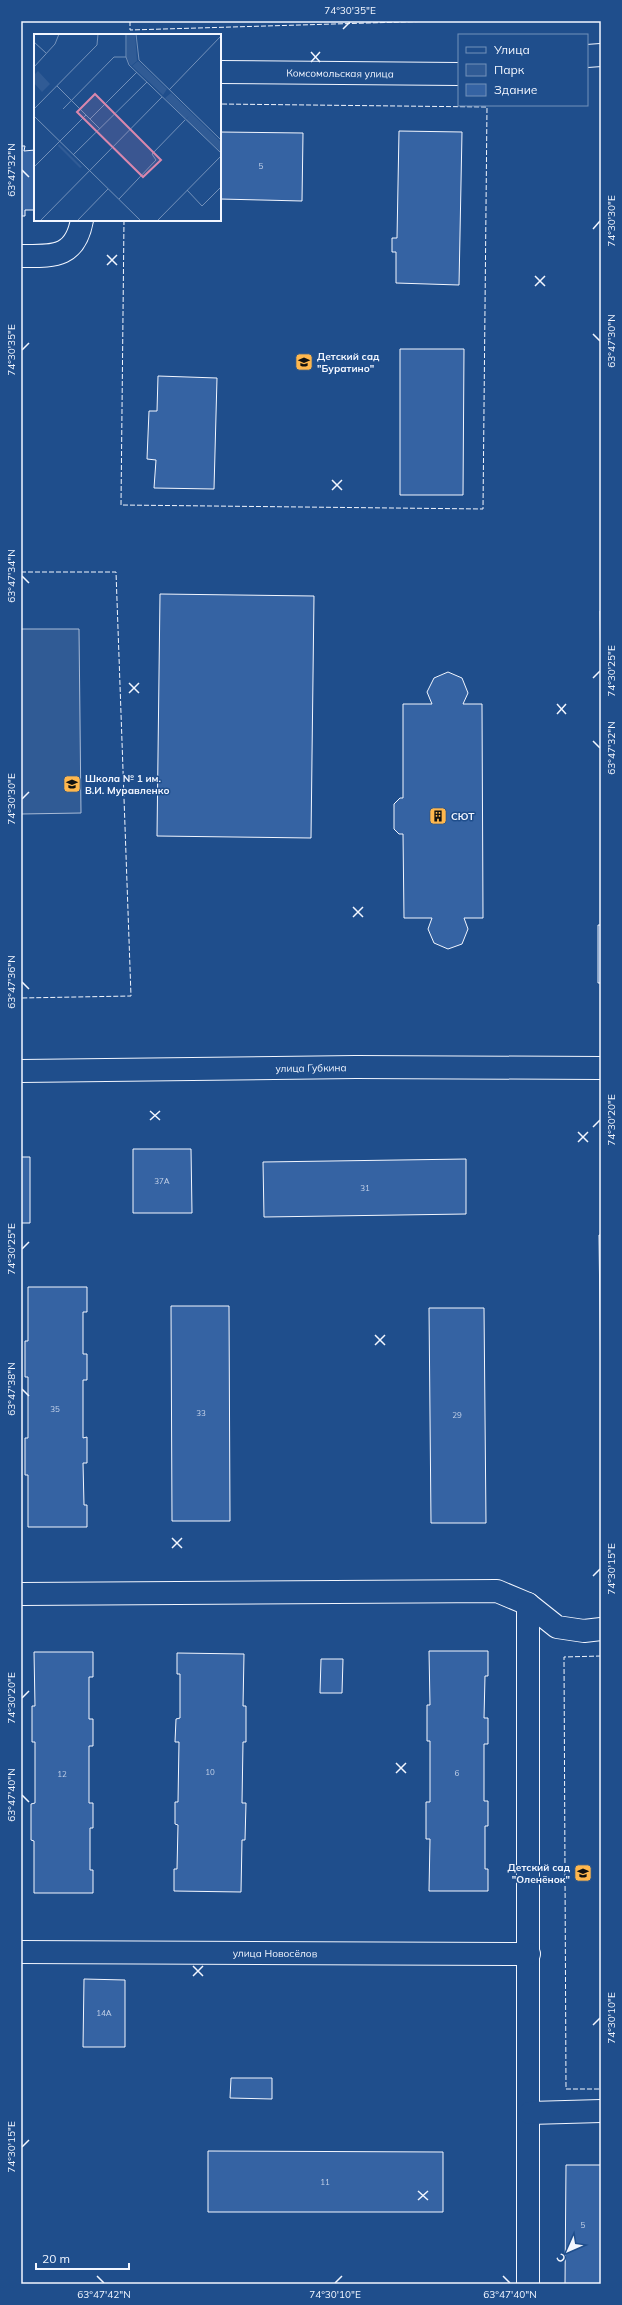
<svg xmlns="http://www.w3.org/2000/svg" width="622" height="2305" font-family="Mulish,sans-serif">
<style>
.green{fill:#305b95;stroke:#a8bbd7}
.building{fill:#3563a3;stroke:#f2f6ff}
.lines{fill:none;stroke-linecap:round;stroke-linejoin:round}
.street-casing{stroke:#f2f6ff;stroke-width:24}
.secondary-casing{stroke:#f2f6ff;stroke-width:24}
.street{stroke:#1f4e8c;stroke-width:22}
.secondary{stroke:#1f4e8c;stroke-width:22}
.fence{stroke:#f2f6ff;stroke-width:1;stroke-dasharray:5 2;stroke-linecap:butt}
.ticks{fill:none;stroke:#f2f6ff;stroke-width:1.5}
.labels{text-anchor:middle;stroke-width:3;stroke-linejoin:round;paint-order:stroke}
.number-label{font-size:8px;fill:#c3d1e8}
.street-label{font-size:10px;fill:#f2f6ff;stroke:#1f4e8c}
.poi-label{font-size:10px;font-weight:bold;fill:#f2f6ff;stroke:#1f4e8c;text-anchor:start}
.inset-road{fill:none;stroke:#7391ba;stroke-width:1}
.view{fill:#da87ad;fill-opacity:0.15;stroke:#da87ad;stroke-width:2}
.inset-edge{fill:none;stroke:#f2f6ff;stroke-width:2}
.neatline{fill:none;stroke:#f2f6ff;stroke-width:1.5}
.ticks-label{font-size:10px;text-anchor:middle;fill:#f2f6ff}
</style>
<rect width="100%" height="100%" fill="#1f4e8c"/>
<!-- green -->
<path class="green" d="M21,629H79L81,813L21,814Z"/>
<!-- building -->
<path class="building" d="M399,131L462,132L459,285L396,283V252H392V238H397Z
M220,132L303,133L302,201L220,199Z
M21,146H25L24,151L35,150V210H25V216H21Z
M400,349H464L463,495H400Z
M158,376L217,378L214,489L154,488L156,460L147,459L149,411H157Z
M160,594L314,596L311,838L157,836Z
M600,611H601V672Z
M448,672L462,678L468,693L463,704H482L483,918H464L468,929L462,944L448,949L434,943L428,929L432,918H404L403,834H399L394,829V804L400,798H403V704H432L427,692L434,678Z
M598,925H601V983H598Z
M133,1149H191L192,1213H133Z
M21,1157H30V1223H21Z
M466,1159V1214L264,1217L263,1162Z
M599,1235H601V1393Z
M28,1287H87V1312H83V1354H87V1380H83V1438L87,1437V1463H83L84,1505H87V1527H28V1475H25V1438H28V1377H25V1341H28Z
M171,1306H229L230,1521H172Z
M429,1308H484L486,1523H431Z
M429,1651H488V1676H485L484,1718H488V1744H484V1801H488V1826H485V1869H488V1891H429L430,1839H426V1802H430V1741H427V1705H430Z
M34,1652H93V1677H89V1719H93V1746H89V1803H93V1828H90V1870H93V1893H34V1841L31,1840V1804L35,1803V1742H32V1706H35Z
M177,1653L244,1654L243,1706H246V1742H243L242,1803H246L245,1840H242L241,1892L174,1891V1869H177L178,1825L175,1824V1802H178L179,1742H175L176,1719L180,1718V1674H177Z
M321,1659H343L342,1693H320Z
M84,1979L125,1980V2047H83Z
M231,2078H272V2099L230,2098Z
M208,2151L443,2152V2212H208Z
M566,2165H601V2284H565Z"/>
<g class="lines">
<defs>
<g id="street">
<path d="M587,56L601,55"/>
<path id="s1" d="M220,72L459,74"/>
<path d="M21,256C54,256 75,258 82,220"/>
<path d="M21,1594L497,1591L528,1604L557,1627L584,1631L601,1629"/>
<path d="M528,1604V2284"/>
<path id="s2" d="M21,1952L529,1954"/>
<path d="M530,2113L601,2111"/>
</g>
<g id="secondary">
<path id="s3" d="M21,1071L356,1067L601,1068"/>
</g>
</defs>
<!-- street casing -->
<use href="#street" class="street-casing"/>
<!-- secondary casing -->
<use href="#secondary" class="secondary-casing"/>
<!-- street -->
<use href="#street" class="street"/>
<!-- secondary -->
<use href="#secondary" class="secondary"/>
<!-- fence -->
<path class="fence" d="M130,21V30L436,21
M124,220L121,505L483,509L487,107L220,104
M21,572H116L131,996L21,998
M601,1656L564,1657L566,2089H601"/>
</g>
<!-- ticks -->
<path class="ticks" d="M343,29L350,22M311,52L320,62M311,62L320,52M22,170L29,177M593,229L600,221M107,255L117,265M107,265L117,255M535,276L545,286M535,286L545,276M593,334L600,341M22,350L29,343M332,480L342,490M332,490L342,480M22,576L29,583M593,678L600,671M129,683L139,693M129,693L139,683M557,704L566,714M557,714L566,704M593,741L600,748M22,799L29,792M353,907L363,917M353,917L363,907M22,982L29,989M150,1111L160,1120M150,1120L160,1111M593,1127L600,1120M578,1132L588,1142M578,1142L588,1132M22,1249L29,1242M375,1335L385,1345M375,1345L385,1335M22,1389L29,1396M172,1538L182,1548M172,1548L182,1538M593,1576L600,1569M22,1698L29,1691M396,1763L406,1773M396,1773L406,1763M22,1795L29,1802M193,1966L203,1976M193,1976L203,1966M593,2025L600,2018M22,2147L29,2140M418,2191L428,2200M418,2200L428,2191M97,2276L104,2283M503,2276L510,2283M335,2283L342,2276"/>
<!-- icons -->
<defs>
<symbol id="school-square" viewBox="-11 -11 22 22"><rect x="-9" y="-9" width="18" height="18" rx="4" fill="#ffb74d" stroke="#1f4e8c"/><path d="M0-5L7-2L0 1L-7-2ZM-4 1L0 2.5L4 1V4Q0 6-4 4Z" fill="#111"/></symbol>
<symbol id="building-square" viewBox="-11 -11 22 22"><rect x="-9" y="-9" width="18" height="18" rx="4" fill="#ffb74d" stroke="#1f4e8c"/><path d="M-4-6H4V6H1V3H-1V6H-4ZM-2.5-4.3h1.7v1.8h-1.7ZM.8-4.3h1.7v1.8H.8ZM-2.5-1h1.7V.8h-1.7ZM.8-1h1.7V.8H.8Z" fill="#111"/></symbol>
</defs>
<g fill-rule="evenodd">
<use href="#school-square" x="294" y="352" width="20" height="20"/>
<use href="#school-square" x="62" y="774" width="20" height="20"/>
<use href="#building-square" x="428" y="806" width="20" height="20"/>
<use href="#school-square" x="573" y="1863" width="20" height="20"/>
</g>
<g class="labels">
<!-- number labels -->
<g class="number-label">
<text x="261" y="169">5</text>
<text x="162" y="1184">37А</text>
<text x="365" y="1191">31</text>
<text x="55" y="1412">35</text>
<text x="201" y="1416">33</text>
<text x="457" y="1418">29</text>
<text x="210" y="1775">10</text>
<text x="457" y="1776">6</text>
<text x="62" y="1777">12</text>
<text x="104" y="2016">14А</text>
<text x="325" y="2185">11</text>
<text x="583" y="2228">5</text>
</g>
<!-- street labels -->
<g class="street-label">
<text dy="4" stroke="none"><textPath href="#s1" startOffset="120">Комсомольская улица</textPath></text>
<text dy="4" stroke="none"><textPath href="#s3" startOffset="290">улица Губкина</textPath></text>
<text dy="4" stroke="none"><textPath href="#s2" startOffset="254">улица Новосёлов</textPath></text>
</g>
<!-- poi labels -->
<g class="poi-label">
<text x="317" y="360">Детский сад<tspan x="317" dy="12">"Буратино"</tspan></text>
<text x="85" y="782">Школа № 1 им.<tspan x="85" dy="12">В.И. Муравленко</tspan></text>
<text x="451" y="820">СЮТ</text>
<text x="570" y="1871" text-anchor="end">Детский сад<tspan x="570" dy="12">"Оленёнок"</tspan></text>
</g>
</g>
<!-- overview -->
<g transform="translate(34 34)">
<rect width="187" height="187" fill="#1f4e8c"/>
<path d="M93,0H101L103,27L97,32L93,24ZM104,27L133,55L129,61L98,32ZM4,37L16,50L8,58L0,49V41ZM137,59L187,108V118L152,86L155,82L152,85L131,64ZM25,110L48,133L46,134L24,112Z" fill="#305b95"/>
<path class="inset-road" d="M92,0V23L95,31L187,119M102,0L105,26L187,106M0,8L12,19M0,33L21,10L25,0M23,52L66,95M135,56L187,2M0,75L63,11L64,0M29,75L80,23H92M0,82L107,187M56,85L103,38M39,121L113,48M0,133L52,81M153,156L168,172L187,153M85,165L122,126L118,120L151,86M6,187L128,63M43,187L74,155M123,187L187,122"/>
<path class="view" d="M61,60L127,126L109,143L43,78Z"/>
<rect width="187" height="187" class="inset-edge"/>
</g>
<!-- border -->
<rect width="622" height="2305" fill="none" stroke="#1f4e8c" stroke-width="44"/>
<!-- legend -->
<rect x="458" y="34" width="130" height="72" fill="#1f4e8c" stroke="#7391ba"/>
<rect x="466" y="47" width="20" height="6" fill="#1f4e8c" stroke="#7391ba"/>
<text x="494" y="54" font-size="12" fill="#f2f6ff">Улица</text>
<rect x="466" y="64" width="20" height="12" fill="#305b95" stroke="#7391ba"/>
<text x="494" y="74" font-size="12" fill="#f2f6ff">Парк</text>
<rect x="466" y="84" width="20" height="12" fill="#3563a3" stroke="#7391ba"/>
<text x="494" y="94" font-size="12" fill="#f2f6ff">Здание</text>
<!-- north arrow -->
<g transform="translate(568 2251) rotate(225)" stroke="#1f4e8c" stroke-width="3" paint-order="stroke">
<path d="M0-3L7 15L0 10L-7 15Z" fill="#f2f6ff"/>
<text y="-6" font-size="11" font-weight="bold" text-anchor="middle" fill="#f2f6ff">С</text>
</g>
<!-- scale -->
<path d="M36 2263v6h93v-6" fill="none" stroke="#f2f6ff" stroke-width="2"/>
<text x="42" y="2263" font-size="12" fill="#f2f6ff" stroke="#1f4e8c" stroke-width="3" paint-order="stroke">20 m</text>
<rect x="22" y="22" width="578" height="2261" class="neatline"/>
<g class="ticks-label">
<text x="350" y="14">74°30'35"E</text>
<text transform="translate(11 170) rotate(-90)" y="4">63°47'32"N</text>
<text transform="translate(611 221) rotate(-90)" y="4">74°30'30"E</text>
<text transform="translate(611 341) rotate(-90)" y="4">63°47'30"N</text>
<text transform="translate(11 350) rotate(-90)" y="4">74°30'35"E</text>
<text transform="translate(11 576) rotate(-90)" y="4">63°47'34"N</text>
<text transform="translate(611 671) rotate(-90)" y="4">74°30'25"E</text>
<text transform="translate(611 748) rotate(-90)" y="4">63°47'32"N</text>
<text transform="translate(11 799) rotate(-90)" y="4">74°30'30"E</text>
<text transform="translate(11 982) rotate(-90)" y="4">63°47'36"N</text>
<text transform="translate(611 1120) rotate(-90)" y="4">74°30'20"E</text>
<text transform="translate(11 1249) rotate(-90)" y="4">74°30'25"E</text>
<text transform="translate(11 1389) rotate(-90)" y="4">63°47'38"N</text>
<text transform="translate(611 1569) rotate(-90)" y="4">74°30'15"E</text>
<text transform="translate(11 1698) rotate(-90)" y="4">74°30'20"E</text>
<text transform="translate(11 1795) rotate(-90)" y="4">63°47'40"N</text>
<text transform="translate(611 2018) rotate(-90)" y="4">74°30'10"E</text>
<text transform="translate(11 2147) rotate(-90)" y="4">74°30'15"E</text>
<text x="104" y="2298">63°47'42"N</text>
<text x="335" y="2298">74°30'10"E</text>
<text x="510" y="2298">63°47'40"N</text>
</g>
</svg>
